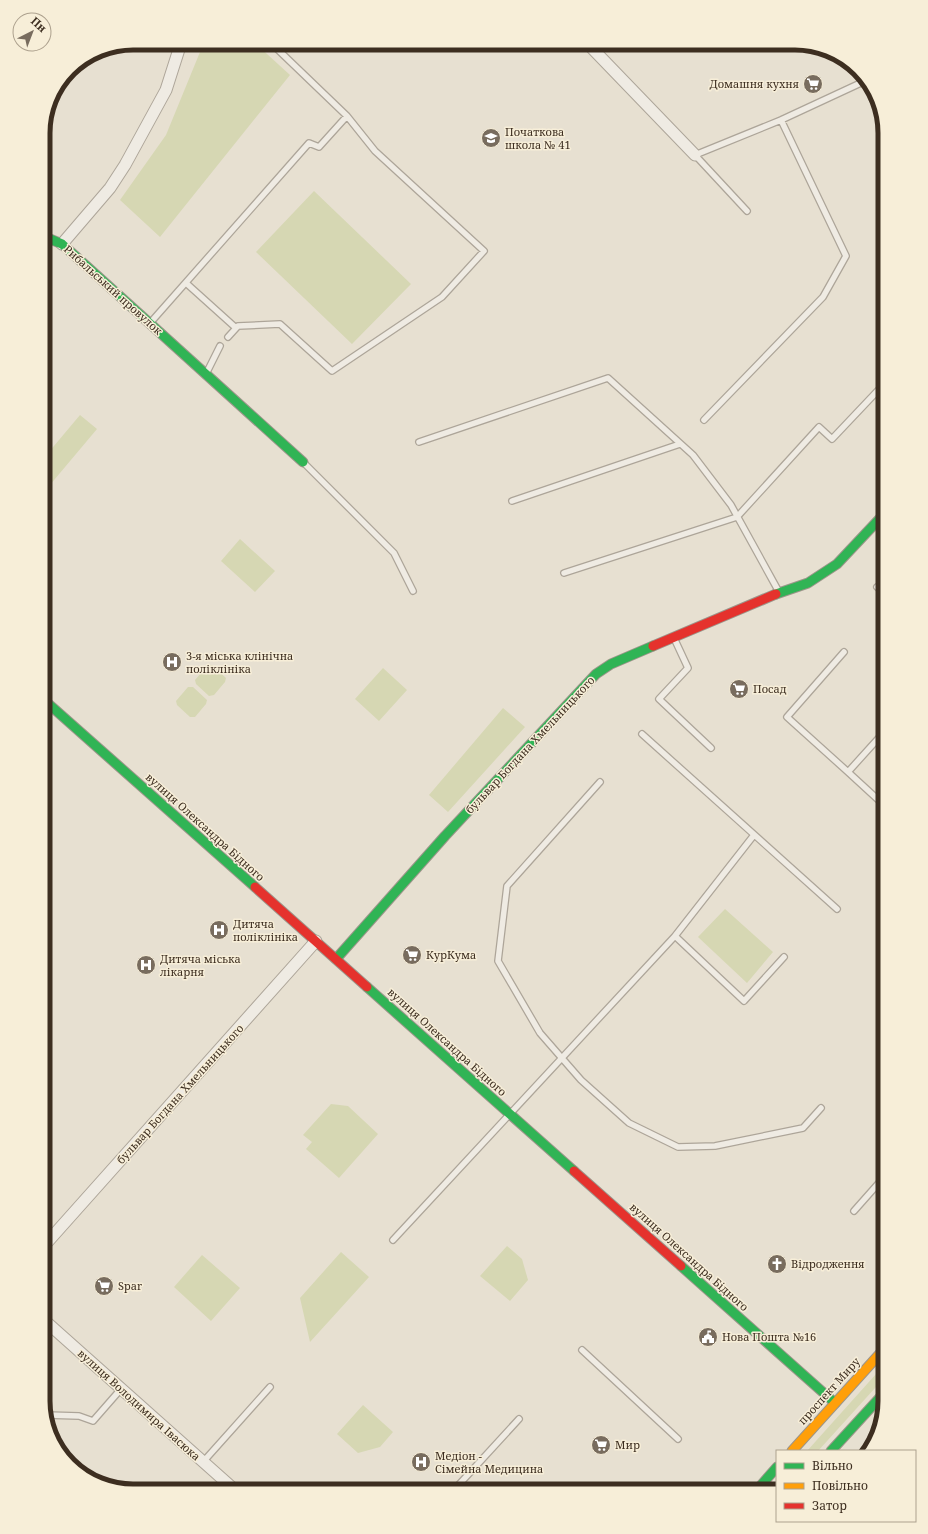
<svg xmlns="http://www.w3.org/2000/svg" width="928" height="1534" font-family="'Noto Serif',serif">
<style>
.green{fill:#d6d7b3}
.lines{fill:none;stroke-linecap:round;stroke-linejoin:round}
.lane-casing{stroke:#ada599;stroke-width:8}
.street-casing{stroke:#ada599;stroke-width:13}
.fast-casing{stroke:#9c958a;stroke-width:11}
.slow-casing{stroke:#9c958a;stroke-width:11}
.jam-casing{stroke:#9c958a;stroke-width:11}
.lane{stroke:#efebe3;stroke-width:5.5}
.street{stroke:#efebe3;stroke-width:11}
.fast{stroke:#30b455;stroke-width:9}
.slow{stroke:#ff9f0a;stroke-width:9}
.jam{stroke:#e5322d;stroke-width:9}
.labels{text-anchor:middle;stroke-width:3;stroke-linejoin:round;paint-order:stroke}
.poi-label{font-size:11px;fill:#3d2e20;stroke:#f7eed8;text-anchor:start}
.street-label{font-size:11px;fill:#3d2e20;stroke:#f7eed8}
.rim{fill:none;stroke:#3d2e20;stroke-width:5}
</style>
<rect width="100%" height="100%" fill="#e7e0d1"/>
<!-- green -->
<path class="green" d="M207,43H255L290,75L160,237L120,200L166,135L200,52Z
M314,191L411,284L352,344L256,252Z
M80,415L97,429L44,492L43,459Z
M240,539L275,571L255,592L221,561Z
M212,665L226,678L225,682L214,695L209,696L196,684L195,680L207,666Z
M383,668L407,690L379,721L355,699Z
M188,687H193L207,700L206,704L195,717H190L177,705L176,701Z
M503,708L525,727L448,812L429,795Z
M725,909L773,952L747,983L698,937Z
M331,1104L348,1106L378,1134L339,1178L306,1149L312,1142L303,1135Z
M507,1246L522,1259L528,1280L510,1301L480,1276Z
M341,1252L369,1277L310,1342L300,1298Z
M202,1255L240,1288L211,1321L174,1287Z
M885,1364V1377L818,1451H807Z
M363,1405L393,1432L380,1447L358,1453L337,1434Z"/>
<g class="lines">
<defs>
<path id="lane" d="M747,211L695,155L781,120L865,81
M186,283L236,328
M151,322L309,143L319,147L347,116
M228,337L238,326L280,324L332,371L442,297L484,251L375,151L347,116L271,43
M207,372L220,346
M704,420L823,297L846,256L781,120
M419,442L608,378L693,455L731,505L779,592
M303,462L394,553L413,591
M512,501L680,444
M564,573L737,517L819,427L832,439L885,383
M877,587L885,594
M674,638L688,668L659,699L711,748
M844,652L787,717L848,772
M642,734L837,909
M600,782L507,886L498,961L540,1033L581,1080L629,1123L678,1147L715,1146L803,1128L821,1108
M885,806L848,772L885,731
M675,936L744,1001L784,957
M854,1211L885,1176
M393,1240L675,936L754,835
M582,1350L678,1439
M46,1415L79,1416L93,1421L121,1389
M203,1462L270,1387
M453,1491L519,1419"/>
<path id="street" d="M587,43L695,155
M62,244L110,188L125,165L166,90L181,43
M43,1247L316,941
M43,1319L236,1491"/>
<path id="fast" d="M43,236L62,244L303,462
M776,594L808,583L837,564L885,513
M43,699L255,887
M336,959L445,836L596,674L611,664L653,646
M367,987L574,1171
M681,1266L835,1403
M831,1451L885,1392
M756,1491L777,1467"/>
<path id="slow" d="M792,1451L885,1348"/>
<path id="jam" d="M653,646L776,594
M255,887L367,987
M574,1171L681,1266"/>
</defs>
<!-- lane casing -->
<use href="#lane" class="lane-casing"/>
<!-- street casing -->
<use href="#street" class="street-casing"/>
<!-- fast casing -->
<use href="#fast" class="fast-casing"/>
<!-- slow casing -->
<use href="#slow" class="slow-casing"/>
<!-- jam casing -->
<use href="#jam" class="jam-casing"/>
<!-- lane -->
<use href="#lane" class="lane"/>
<!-- street -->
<use href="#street" class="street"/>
<!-- fast -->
<use href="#fast" class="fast"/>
<!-- slow -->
<use href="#slow" class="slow"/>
<!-- jam -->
<use href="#jam" class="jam"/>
</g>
<!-- icons -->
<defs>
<symbol id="supermarket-disc" viewBox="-11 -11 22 22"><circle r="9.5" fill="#786c5e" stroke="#f7eed8"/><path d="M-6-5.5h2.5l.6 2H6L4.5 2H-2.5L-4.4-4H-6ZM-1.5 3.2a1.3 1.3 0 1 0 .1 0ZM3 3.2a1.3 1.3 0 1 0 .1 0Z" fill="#fff"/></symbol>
<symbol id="school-disc" viewBox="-11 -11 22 22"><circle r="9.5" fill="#786c5e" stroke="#f7eed8"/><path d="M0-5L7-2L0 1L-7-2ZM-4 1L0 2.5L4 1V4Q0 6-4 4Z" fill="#fff"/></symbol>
<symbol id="hospital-disc" viewBox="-11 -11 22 22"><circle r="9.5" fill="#786c5e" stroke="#f7eed8"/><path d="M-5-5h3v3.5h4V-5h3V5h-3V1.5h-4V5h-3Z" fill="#fff"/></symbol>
<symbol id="church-disc" viewBox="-11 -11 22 22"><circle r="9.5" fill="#786c5e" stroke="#f7eed8"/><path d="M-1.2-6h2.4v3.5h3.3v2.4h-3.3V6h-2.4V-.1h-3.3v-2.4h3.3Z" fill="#fff"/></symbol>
<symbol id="civic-disc" viewBox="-11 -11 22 22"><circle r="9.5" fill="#786c5e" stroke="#f7eed8"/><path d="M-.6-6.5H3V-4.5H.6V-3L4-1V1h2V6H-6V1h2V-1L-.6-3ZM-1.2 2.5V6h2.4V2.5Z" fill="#fff"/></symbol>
</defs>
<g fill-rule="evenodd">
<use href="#supermarket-disc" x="802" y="73" width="22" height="22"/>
<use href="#school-disc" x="480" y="127" width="22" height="22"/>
<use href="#hospital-disc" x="161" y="651" width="22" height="22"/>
<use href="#supermarket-disc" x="728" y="678" width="22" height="22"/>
<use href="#hospital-disc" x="208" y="919" width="22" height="22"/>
<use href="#supermarket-disc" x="401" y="944" width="22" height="22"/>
<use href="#hospital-disc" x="135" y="954" width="22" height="22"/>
<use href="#church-disc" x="766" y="1253" width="22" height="22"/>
<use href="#supermarket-disc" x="93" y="1275" width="22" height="22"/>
<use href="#civic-disc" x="697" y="1326" width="22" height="22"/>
<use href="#supermarket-disc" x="590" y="1434" width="22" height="22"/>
<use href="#hospital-disc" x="410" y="1451" width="22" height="22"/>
</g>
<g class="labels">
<!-- poi labels -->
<g class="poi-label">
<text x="799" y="88" text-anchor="end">Домашня кухня</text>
<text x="505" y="136">Початкова<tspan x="505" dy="13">школа № 41</tspan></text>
<text x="186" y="660">3-я міська клінічна<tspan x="186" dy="13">поліклініка</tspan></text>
<text x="753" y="693">Посад</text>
<text x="233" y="928">Дитяча<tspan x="233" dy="13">поліклініка</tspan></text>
<text x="426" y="959">КурКума</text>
<text x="160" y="963">Дитяча міська<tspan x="160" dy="13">лікарня</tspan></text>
<text x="791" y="1268">Відродження</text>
<text x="118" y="1290">Spar</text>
<text x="722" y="1341">Нова Пошта №16</text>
<text x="615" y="1449">Мир</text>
<text x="435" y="1460">Медіон -<tspan x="435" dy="13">Сімейна Медицина</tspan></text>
</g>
<!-- street labels -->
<g class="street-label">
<text transform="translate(113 290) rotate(42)" y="4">Рибальський провулок</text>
<text transform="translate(530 745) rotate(-47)" y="4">бульвар Богдана Хмельницького</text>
<text transform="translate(205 827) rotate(42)" y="4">вулиця Олександра Бідного</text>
<text transform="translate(447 1042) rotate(42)" y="4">вулиця Олександра Бідного</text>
<text transform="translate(180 1094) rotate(-48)" y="4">бульвар Богдана Хмельницького</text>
<text transform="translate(689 1257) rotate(42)" y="4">вулиця Олександра Бідного</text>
<text transform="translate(829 1391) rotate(-48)" y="4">проспект Миру</text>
<text transform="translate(139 1405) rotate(42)" y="4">вулиця Володимира Івасюка</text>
</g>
</g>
<!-- crop -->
<path d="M0 0H928V1534H0ZM133 50H795A83 83 0 0 1 878 133V1401A83 83 0 0 1 795 1484H133A83 83 0 0 1 50 1401V133A83 83 0 0 1 133 50Z" fill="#f7eed8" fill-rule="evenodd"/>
<path class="rim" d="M133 50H795A83 83 0 0 1 878 133V1401A83 83 0 0 1 795 1484H133A83 83 0 0 1 50 1401V133A83 83 0 0 1 133 50Z"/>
<!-- legend -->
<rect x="776" y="1450" width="140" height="72" fill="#f7eed8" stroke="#ada18e"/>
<rect x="784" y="1463" width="20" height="6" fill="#30b455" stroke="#ada18e"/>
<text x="812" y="1470" font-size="12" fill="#3d2e20">Вільно</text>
<rect x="784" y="1483" width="20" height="6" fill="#ff9f0a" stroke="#ada18e"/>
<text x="812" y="1490" font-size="12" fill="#3d2e20">Повільно</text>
<rect x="784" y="1503" width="20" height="6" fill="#e5322d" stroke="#ada18e"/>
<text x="812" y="1510" font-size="12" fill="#3d2e20">Затор</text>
<!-- north arrow -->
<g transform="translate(32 32) rotate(42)"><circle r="19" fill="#f7eed8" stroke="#ada18e"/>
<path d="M0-3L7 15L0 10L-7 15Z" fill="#786c5e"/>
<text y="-6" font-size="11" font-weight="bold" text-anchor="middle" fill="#3d2e20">Пн</text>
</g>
</svg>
